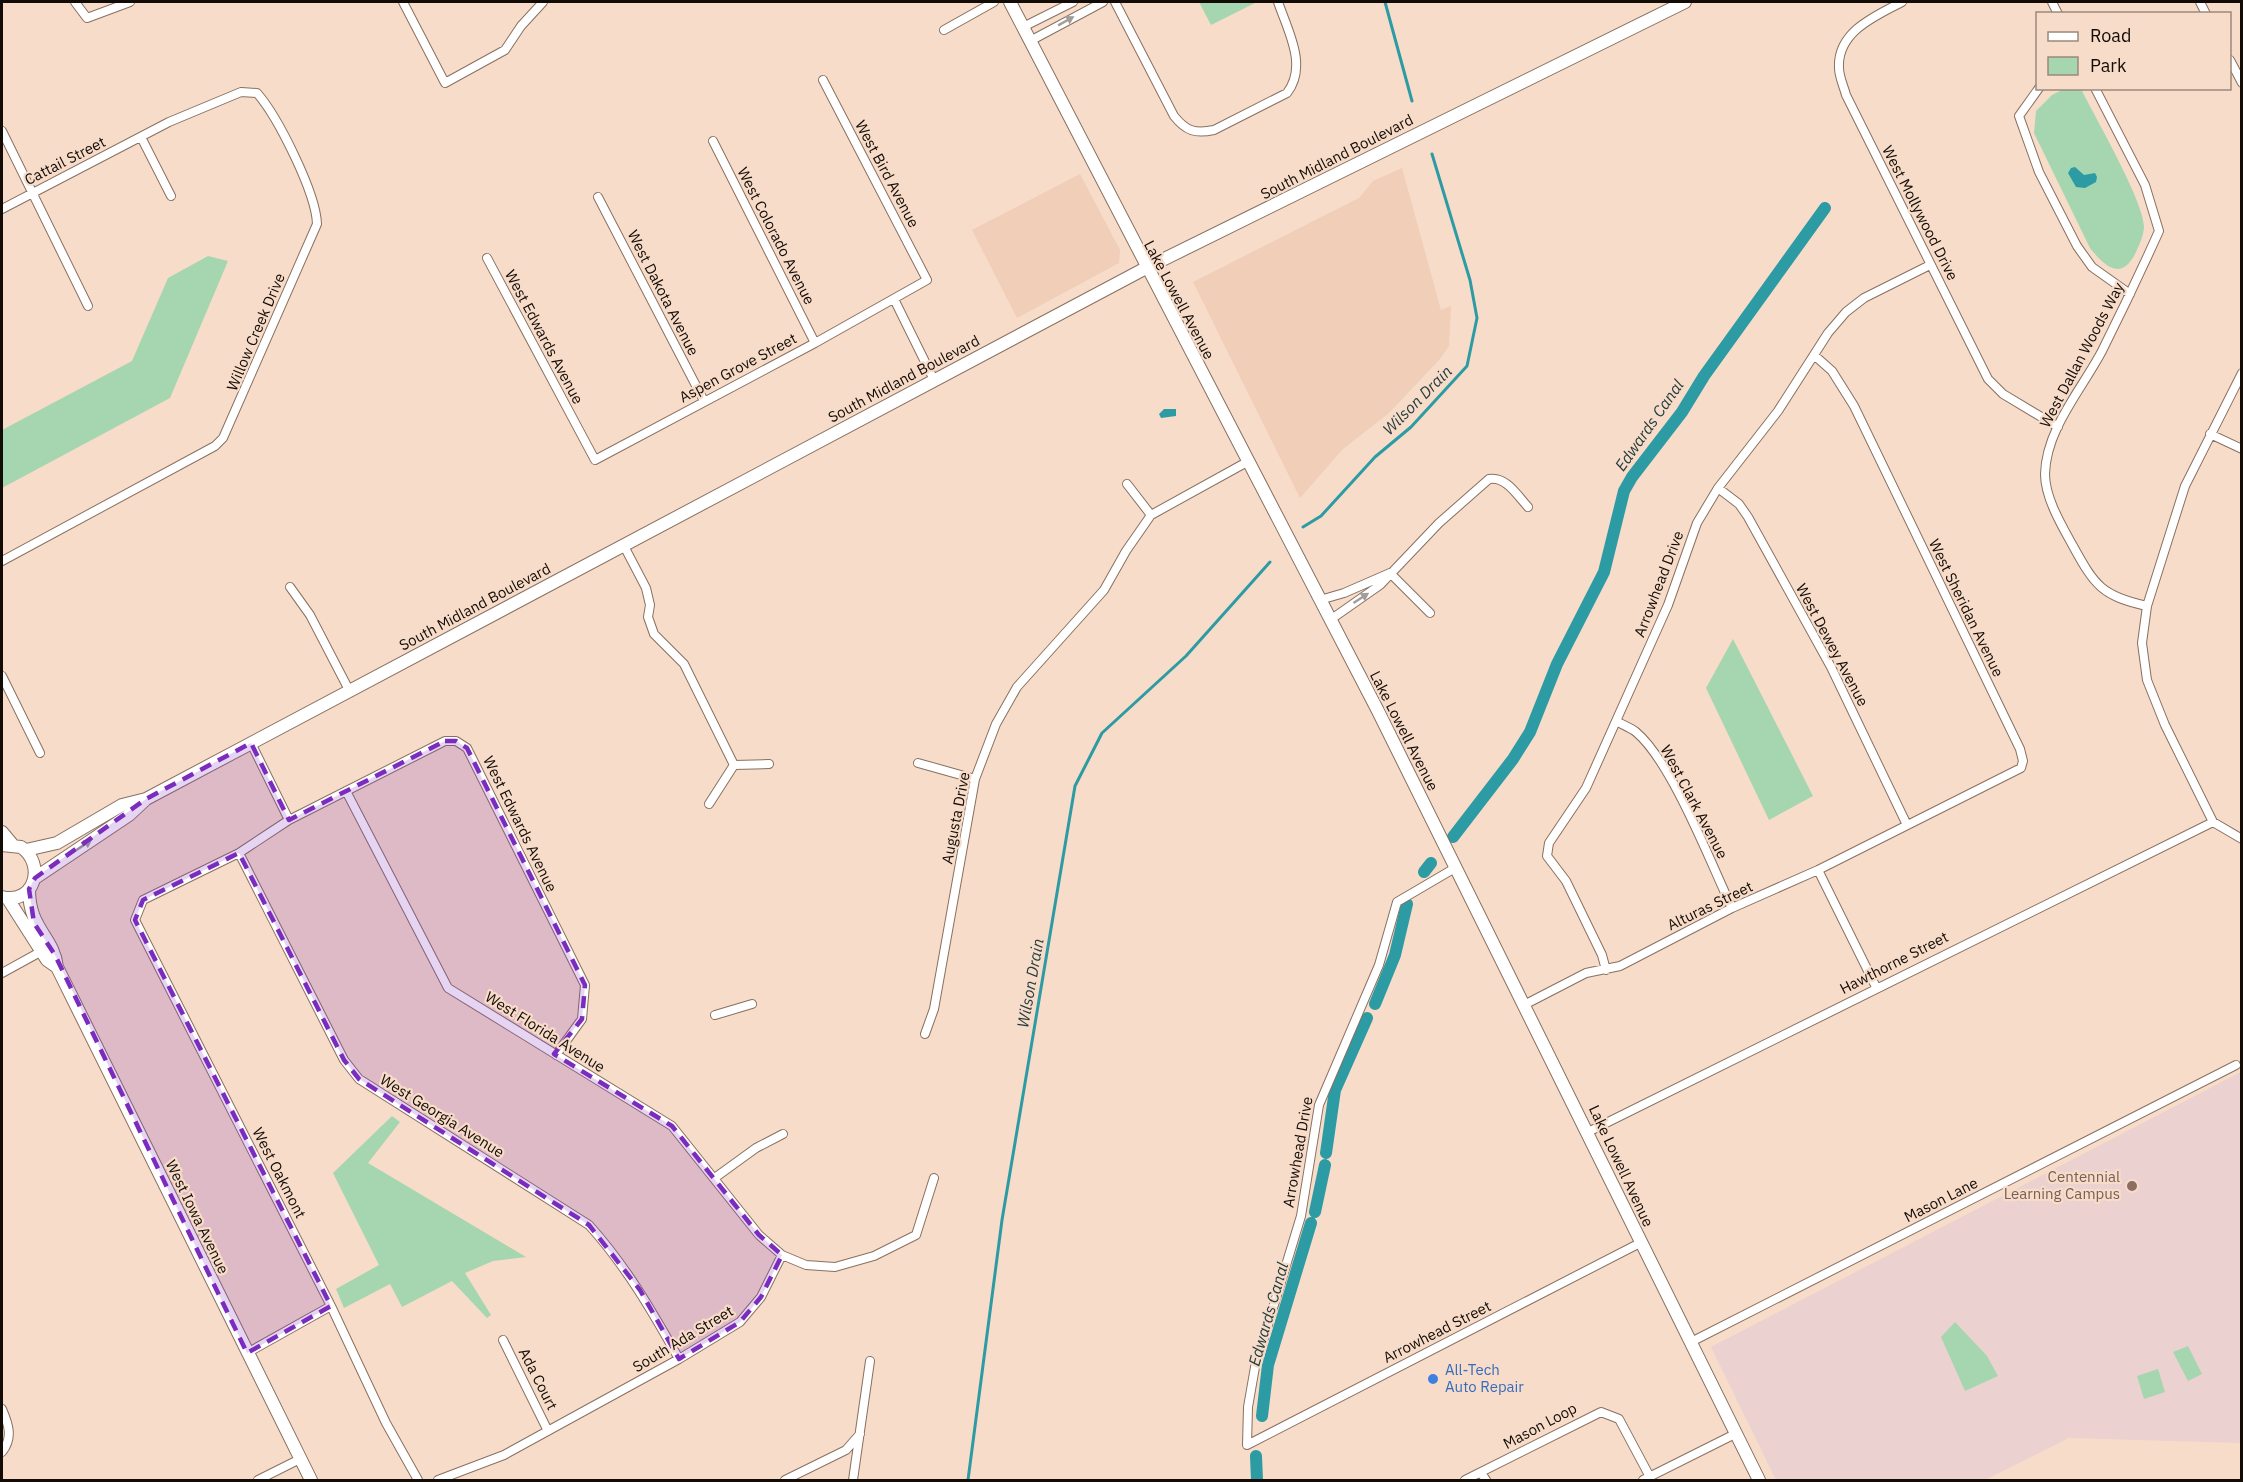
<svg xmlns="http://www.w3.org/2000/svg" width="2243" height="1482" font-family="'IBM Plex Sans',sans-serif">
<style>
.built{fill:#f0ceb7}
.education{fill:#ebd1cf}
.green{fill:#a5d6af}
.water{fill:#2d9ba4}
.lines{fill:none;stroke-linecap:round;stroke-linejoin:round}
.stream{stroke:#2d9ba4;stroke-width:3}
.canal{stroke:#2d9ba4;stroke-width:12}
.street-casing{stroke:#887060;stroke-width:10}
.secondary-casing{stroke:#887060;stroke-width:14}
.street{stroke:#fff;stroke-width:8}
.secondary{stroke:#fff;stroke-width:12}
.oneway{fill:#a19d9b}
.marked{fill:#7b2cbf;fill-opacity:0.2;stroke:#7b2cbf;stroke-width:4.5;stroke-dasharray:12 8;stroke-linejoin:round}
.education-dot{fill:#8d6e63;stroke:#f7dcc9;stroke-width:2}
.shop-dot{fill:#3f7fe0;stroke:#f7dcc9;stroke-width:2}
.labels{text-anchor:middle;stroke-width:4.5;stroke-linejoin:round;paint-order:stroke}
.street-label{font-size:15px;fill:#130b05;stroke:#f7dcc9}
.education-label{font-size:15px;fill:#785e54;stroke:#f7dcc9;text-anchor:end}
.shop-label{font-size:15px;fill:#366cbe;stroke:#f7dcc9;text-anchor:start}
.water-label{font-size:16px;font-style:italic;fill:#243c3e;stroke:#f7dcc9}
</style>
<rect width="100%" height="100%" fill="#f7dcc9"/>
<!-- built -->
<path class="built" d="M1402,168L1441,310L1451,306L1449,346L1440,359L1389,413L1343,449L1300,498L1193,282L1359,198L1373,181Z
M1080,174L1120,250L1119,263L1017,318L972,230Z"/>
<!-- education -->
<path class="education" d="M2241,1072V1443L2069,1438L1985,1480H1776L1711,1347Z"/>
<!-- green -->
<path class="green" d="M1199,2H1257L1211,25Z
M2064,89H2081C2095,117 2143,200 2144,226C2144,235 2140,243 2136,252C2122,281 2106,268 2090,248L2034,133L2036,111L2052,95Z
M208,256L228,261L170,398L2,488V430L132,361L168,278Z
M1733,639L1813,796L1769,820L1706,688Z
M392,1116L400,1122L368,1163L526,1257L493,1261L465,1273L491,1315L487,1318L452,1281L402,1307L390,1284L344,1308L336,1289L379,1265L333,1173Z
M1955,1322L1987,1356L1998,1376L1965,1391L1941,1337Z
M2188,1346L2202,1374L2188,1381L2173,1352Z
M2158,1369L2165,1392L2144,1399L2137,1376Z"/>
<!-- water -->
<path class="water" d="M2075,167L2084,175L2095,173L2097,177L2096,182L2085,188L2076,187L2068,173L2071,168Z
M1164,409H1176V416L1161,418L1159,414Z"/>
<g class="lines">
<!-- stream -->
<path class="stream" d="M1385,2L1412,101
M1303,527L1321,516L1375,457L1411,427L1467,366L1477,318L1470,280L1432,154
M968,1480L1002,1220L1075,786L1102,733L1186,656L1270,562"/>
<!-- canal -->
<path class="canal" d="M1453,837L1513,759L1530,732L1557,664L1604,572L1624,491L1632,477L1682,412L1704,376L1825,208
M1424,872L1431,863
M1375,1004L1395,955L1407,904
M1326,1153L1335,1090L1367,1018
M1315,1212L1325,1165
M1262,1416L1268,1365L1311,1223
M1256,1456L1257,1480"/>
<defs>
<path id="street" d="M75,2L87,18L130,2
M403,2L445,83L505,50L521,26L543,2
M1115,2L1174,116C1186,131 1195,134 1214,130L1287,93C1308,66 1288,31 1278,2
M1902,2C1875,16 1837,32 1839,68C1839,77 1844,87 1846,95L1988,379L2003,394L2058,427
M2052,2L2058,14
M2200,2L2206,14
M1023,27L1073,2
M944,30L994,2
M1030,41L1103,2
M2230,60L2242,83
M2039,88L2019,116L2039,172L2077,246L2092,267L2130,294
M2095,88L2145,185L2159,231C2141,271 2122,311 2102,351C2082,389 2046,429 2045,474C2045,498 2062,526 2073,546C2095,586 2102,596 2147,606
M2,131L88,306
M141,137L171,196
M713,141L815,343
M598,197L704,401
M2,209L169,122L241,92L257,93C278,117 316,193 317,224L223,438L215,446L2,561
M487,258L595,460L815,343L927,280L823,80
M894,299L934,380
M2242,373L2185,486L2147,606L2142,643L2147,680L2165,725L2213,822L2242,839
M2210,434L2242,449
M1127,484L1151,515
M1718,488L1739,504L1748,517L1831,667L1907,825
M624,546L646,588L650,605L648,617L654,634L684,664L734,765
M1390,573L1430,613
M290,587L310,615L349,690
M1320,600L1344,593L1390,573
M1330,620L1380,585L1439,523L1489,479C1506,476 1517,495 1528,507
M2,676L40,753
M1616,721C1623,725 1631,728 1636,732C1672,762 1711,864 1732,908
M251,743L289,820
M918,763L975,779
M734,765L769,764
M346,791L448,988L672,1126L759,1235L782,1255L806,1265L835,1267L874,1256L916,1235L934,1178
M709,804L734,765
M239,853L344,1060L359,1079L589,1225C626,1266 652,1311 679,1359
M1455,868L1397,902L1379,965L1319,1105L1301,1216L1255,1367L1248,1407L1247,1445L1640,1243
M1818,870L1876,987
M1606,970L1602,955L1566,881L1547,856L1549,843L1586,788L1668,605L1697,523L1718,488L1778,411L1828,333L1846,312L1864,298L1930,265
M2,973L42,951
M1524,1005L1586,973L1620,966L1732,908L1818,870L2021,768L2023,761L2020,749L1854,406L1832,371L1814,355
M715,1015L752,1004
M925,1034L934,1009L975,779L996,724L1017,687L1104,590L1126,551L1151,515L1247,462
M1588,1132L2213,822
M716,1177L756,1148L783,1134
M503,1340L548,1431
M1691,1342L2236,1065
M247,1353L331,1306
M2,1409C9,1425 13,1438 2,1452
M1481,1473L1486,1480
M258,1480L300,1459
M418,1480L386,1423L331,1306L135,920L143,900L239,853L289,820L445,741H456L467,748L585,985L582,1019L556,1055
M438,1480L504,1455L679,1359L740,1322L761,1297L782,1255
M785,1480L846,1450L860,1434
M853,1480L870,1361
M1465,1480L1601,1412L1619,1419L1650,1477
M1643,1480L1735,1434"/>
<path id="secondary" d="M1010,2L1378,711L1759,1480
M2,832L12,844
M2,845L21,847C46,864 35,905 2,897
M26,850L57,843L122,805L146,799L1146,268L1685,2
M35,878L129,815L145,800
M29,889C29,930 53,935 57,967L311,1480
M8,899L47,960L57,967"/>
</defs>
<!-- street casing -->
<use href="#street" class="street-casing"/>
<!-- secondary casing -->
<use href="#secondary" class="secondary-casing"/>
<!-- street -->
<use href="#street" class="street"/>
<!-- secondary -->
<use href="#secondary" class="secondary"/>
</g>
<!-- one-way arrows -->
<defs><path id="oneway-solid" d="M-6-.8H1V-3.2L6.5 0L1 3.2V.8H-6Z" transform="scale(1.5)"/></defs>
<g class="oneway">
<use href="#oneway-solid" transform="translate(1066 21) rotate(-29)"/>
<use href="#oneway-solid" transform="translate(1361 598) rotate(-33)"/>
<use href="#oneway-solid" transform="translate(84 845) rotate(-33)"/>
</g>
<!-- marked area -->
<path class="marked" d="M445,741H456L467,748L585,985L582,1019L554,1054L672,1126L759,1235L782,1255L761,1297L740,1322L679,1359L640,1290L589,1225L359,1079L344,1060L239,853L143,900L135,920L331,1306L247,1353L55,955L34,923L29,889L35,878L146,799L251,743L289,820Z"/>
<!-- markers -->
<circle class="education-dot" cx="2132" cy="1186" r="6"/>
<circle class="shop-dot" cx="1433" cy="1379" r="6"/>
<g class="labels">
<!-- street labels -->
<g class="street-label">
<text transform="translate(1337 157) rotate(-27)" y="5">South Midland Boulevard</text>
<text transform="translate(65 161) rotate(-27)" y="5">Cattail Street</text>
<text transform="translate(887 174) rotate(62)" y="5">West Bird Avenue</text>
<text transform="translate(1920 213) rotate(63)" y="5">West Mollywood Drive</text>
<text transform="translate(776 236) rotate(63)" y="5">West Colorado Avenue</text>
<text transform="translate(663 293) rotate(63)" y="5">West Dakota Avenue</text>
<text transform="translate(1179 300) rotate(62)" y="5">Lake Lowell Avenue</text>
<text transform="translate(256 332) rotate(-67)" y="5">Willow Creek Drive</text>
<text transform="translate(544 337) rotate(62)" y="5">West Edwards Avenue</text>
<text transform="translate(2082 355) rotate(-62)" y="5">West Dallan Woods Way</text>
<text transform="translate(738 368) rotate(-28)" y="5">Aspen Grove Street</text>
<text transform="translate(904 379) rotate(-28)" y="5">South Midland Boulevard</text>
<text transform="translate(1659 584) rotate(-69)" y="5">Arrowhead Drive</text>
<text transform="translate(475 607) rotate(-28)" y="5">South Midland Boulevard</text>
<text transform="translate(1966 608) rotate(64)" y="5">West Sheridan Avenue</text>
<text transform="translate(1832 645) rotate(62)" y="5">West Dewey Avenue</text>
<text transform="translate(1404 731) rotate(63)" y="5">Lake Lowell Avenue</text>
<text transform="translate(1694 802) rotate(62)" y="5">West Clark Avenue</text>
<text transform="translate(956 818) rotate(-79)" y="5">Augusta Drive</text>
<text transform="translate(520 824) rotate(64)" y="5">West Edwards Avenue</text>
<text transform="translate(1710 906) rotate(-26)" y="5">Alturas Street</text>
<text transform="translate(1894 963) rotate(-27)" y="5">Hawthorne Street</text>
<text transform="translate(545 1032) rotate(32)" y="5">West Florida Avenue</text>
<text transform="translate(442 1116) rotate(32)" y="5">West Georgia Avenue</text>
<text transform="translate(1298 1152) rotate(-80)" y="5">Arrowhead Drive</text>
<text transform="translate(1621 1166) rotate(65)" y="5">Lake Lowell Avenue</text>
<text transform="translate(279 1173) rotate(63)" y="5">West Oakmont</text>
<text transform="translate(1941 1200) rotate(-27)" y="5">Mason Lane</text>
<text transform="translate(197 1217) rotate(64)" y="5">West Iowa Avenue</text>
<text transform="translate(1437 1332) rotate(-27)" y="5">Arrowhead Street</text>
<text transform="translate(683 1339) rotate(-31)" y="5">South Ada Street</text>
<text transform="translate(538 1379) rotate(63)" y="5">Ada Court</text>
<text transform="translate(1540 1426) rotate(-28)" y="5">Mason Loop</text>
</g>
<!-- education labels -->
<g class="education-label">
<text x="2120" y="1182">Centennial<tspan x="2120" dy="17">Learning Campus</tspan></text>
</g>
<!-- shop labels -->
<g class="shop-label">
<text x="1445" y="1375">All-Tech<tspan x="1445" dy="17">Auto Repair</tspan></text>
</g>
<!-- water labels -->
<g class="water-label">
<text transform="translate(1417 400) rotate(-45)" y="6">Wilson Drain</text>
<text transform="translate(1649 425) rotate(-55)" y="6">Edwards Canal</text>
<text transform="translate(1030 983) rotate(-80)" y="6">Wilson Drain</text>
<text transform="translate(1268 1314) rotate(-74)" y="6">Edwards Canal</text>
</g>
</g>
<!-- border -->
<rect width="2243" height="1482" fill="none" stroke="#130b05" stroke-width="6"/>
<!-- legend -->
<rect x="2036" y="12" width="195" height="78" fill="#f7dcc9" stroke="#9c887b" stroke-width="1.5"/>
<rect x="2048" y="32" width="30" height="9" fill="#ffffff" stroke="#9c887b" stroke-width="1.5"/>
<text x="2090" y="42" font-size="18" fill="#130b05">Road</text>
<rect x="2048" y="57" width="30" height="18" fill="#a5d6af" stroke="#9c887b" stroke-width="1.5"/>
<text x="2090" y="72" font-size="18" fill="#130b05">Park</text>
</svg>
